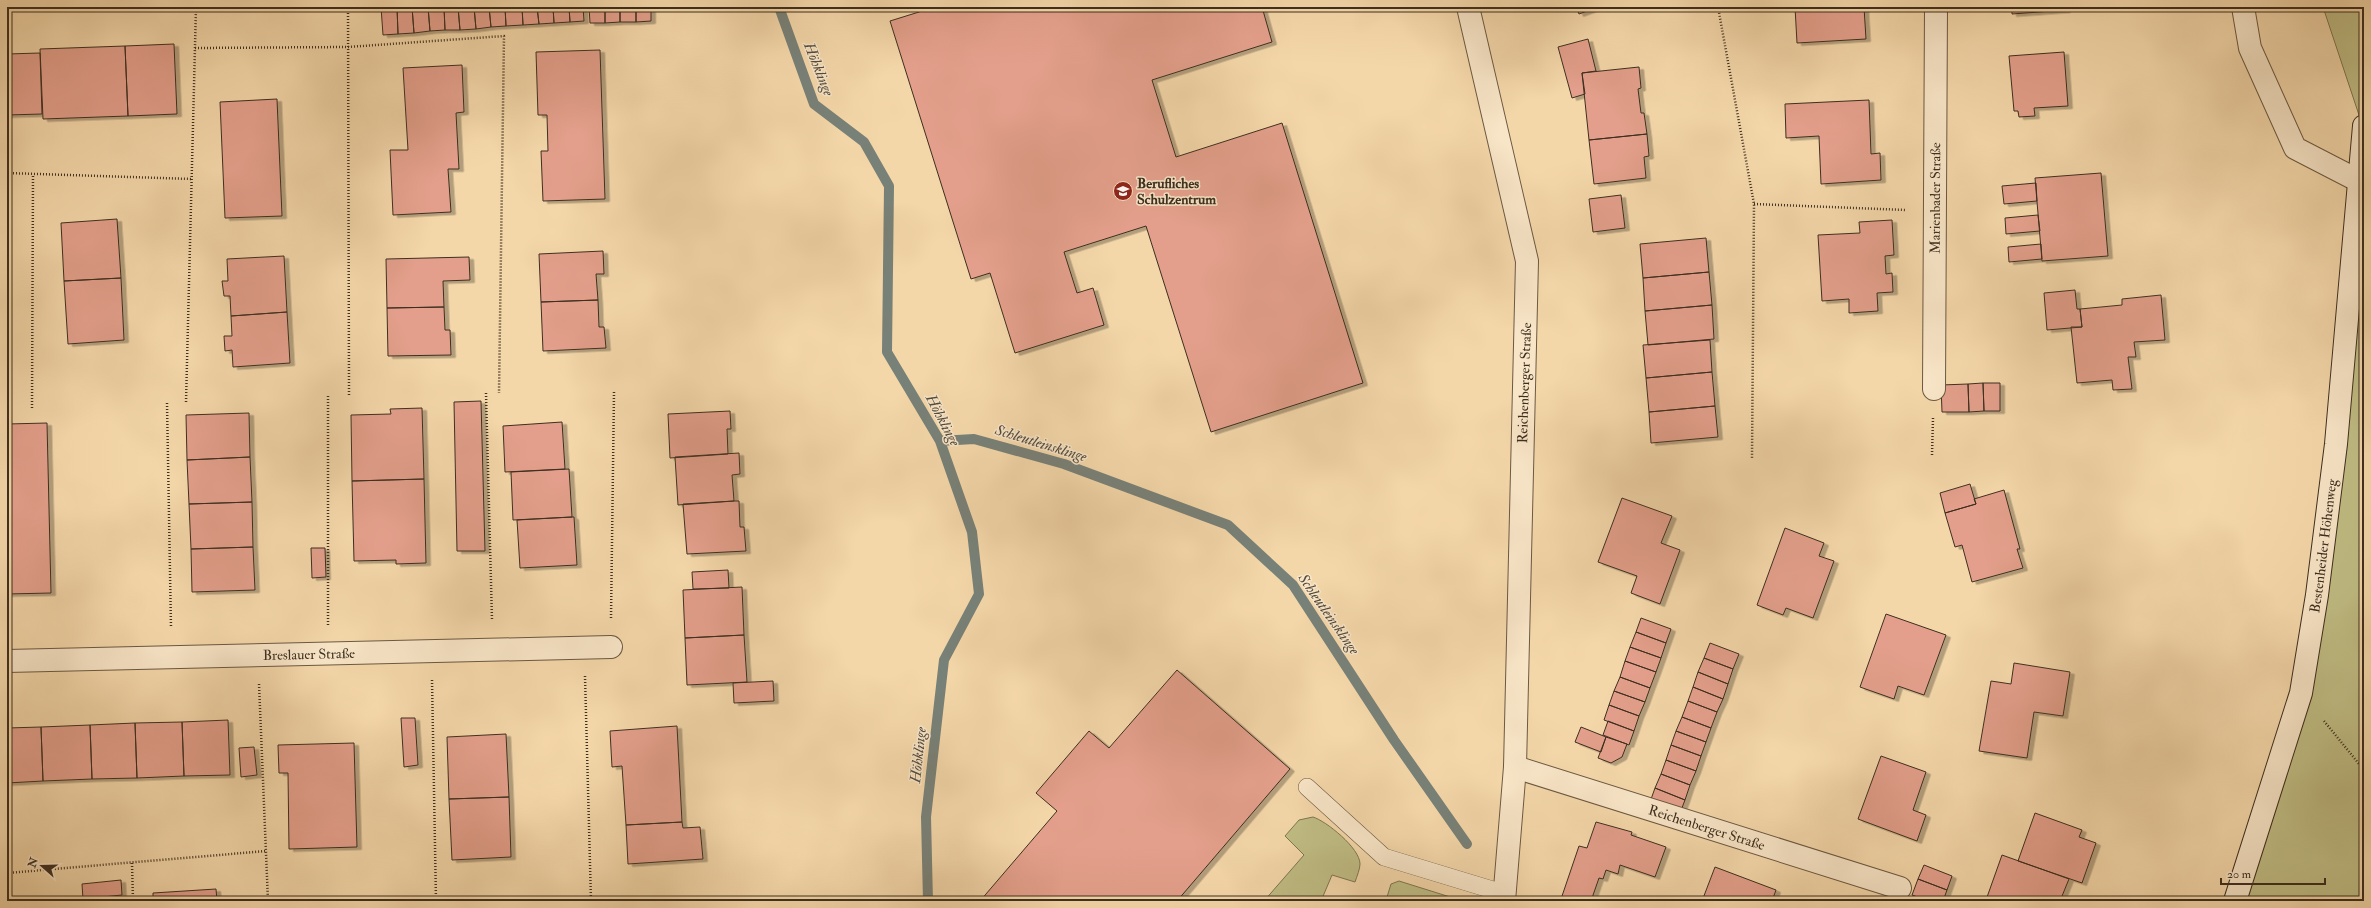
<svg xmlns="http://www.w3.org/2000/svg" width="2371" height="908" font-family="'IM FELL Double Pica',serif">
<style>
.green{fill:#c0bd84;stroke:#7e7652}
.lines{fill:none;stroke-linecap:round;stroke-linejoin:round}
.stream{stroke:#788178;stroke-width:10}
.building{fill:#e39f8b;stroke:#3d2f1f;filter:url(#shadow)}
.lane-casing{stroke:#6b5942;stroke-width:18}
.street-casing{stroke:#6b5942;stroke-width:24}
.secondary-casing{stroke:#3d2f1f;stroke-width:24}
.path{stroke:#3d2f1f;stroke-width:2.5;stroke-dasharray:1 2;stroke-linecap:butt}
.lane{stroke:#f8e5c7;stroke-width:17}
.street{stroke:#f8e5c7;stroke-width:22}
.secondary{stroke:#f8e5c7;stroke-width:22}
.labels{text-anchor:middle;stroke-width:3;stroke-linejoin:round;paint-order:stroke}
.poi-label{font-size:14px;font-weight:bold;fill:#3d2f1f;stroke:#f8e5c7;text-anchor:start}
.street-label{font-size:14px;fill:#3d2f1f;stroke:#f8e5c7}
.water-label{font-size:15px;font-style:italic;fill:#514a3d;stroke:#f8e5c7}
</style>
<defs>
<filter id="shadow"><feDropShadow dx="4.5" dy="2.5" stdDeviation="0" flood-color="#0004"/></filter>
</defs>
<rect width="100%" height="100%" fill="#f4d7a9"/>
<filter id="stains"><feTurbulence type="fractalNoise" baseFrequency=".005" numOctaves="4"/><feColorMatrix values="0 0 0 0 .2 0 0 0 0 .09 0 0 0 0 .02 0 0 0 .5 -.17"/></filter>
<radialGradient id="worn" r=".72"><stop offset=".6" stop-color="#630" stop-opacity="0"/><stop offset="1" stop-color="#630" stop-opacity=".3"/></radialGradient>
<!-- green -->
<path class="green" d="M2323,7H2364V901H2235L2301,693L2364,130Z
M1313,817C1326,821 1360,848 1360,864C1360,869 1357,876 1355,882L1332,875L1321,901H1264L1304,855L1285,836L1299,820Z
M1399,881L1463,901H1397L1387,897L1391,884Z"/>
<g class="lines">
<!-- stream -->
<path class="stream" d="M779,7L814,104L864,142L889,186L887,352L940,441L972,532L979,594L944,660L926,817L928,901
M940,441L974,439L1064,464L1228,525L1293,585L1394,740L1467,844"/>
</g>
<!-- building -->
<path class="building" d="M381,7H397L398,34L383,35Z
M397,7H412L414,33L398,34Z
M412,7H428L430,31L414,33Z
M428,7H444L445,30L430,31Z
M444,7H458L460,30H445Z
M458,7H474L476,29L460,30Z
M474,7H489L491,27L476,29Z
M489,7H505L506,26L491,27Z
M505,7H522L523,25L506,26Z
M522,7H537L539,24L523,25Z
M537,7H553L554,23L539,24Z
M553,7H569L570,22L554,23Z
M569,7H583L584,21L570,22Z
M589,7H605V23H590Z
M605,7H620V22L605,23Z
M620,7H636V22H620Z
M636,7H651V21L636,22Z
M935,7H1262L1272,42L1152,80L1176,157L1282,123L1363,383L1211,432L1146,226L1064,252L1077,293L1093,288L1104,325L1015,353L990,273L971,279L890,21Z
M1576,7H1598L1579,14Z
M1795,7H1864L1866,39L1797,43Z
M2012,7H2066V10L2012,14Z
M1588,39L1596,71L1582,73L1585,94L1572,98L1558,47Z
M174,44L177,114L128,116L125,46Z
M125,46L128,116L43,119L40,49Z
M600,50L605,199L543,201L541,151H548L547,115H538L536,52Z
M2064,52L2068,106L2034,108L2035,116L2019,117L2018,111H2014L2009,56Z
M40,53L42,114L7,115V54Z
M462,65L464,112L456,113L459,169H448L451,212L393,215L390,150H408L403,68Z
M1639,67L1641,88L1638,89L1641,113H1644L1647,134L1589,140L1582,73Z
M277,99L282,216L225,218L220,102Z
M1869,100L1871,154L1880,153L1881,180L1821,184L1819,136L1786,138L1785,104Z
M1647,134L1649,156L1644,157L1646,178L1594,184L1589,140Z
M2101,173L2108,256L2042,261L2035,178Z
M2036,183L2037,201L2004,204L2002,186Z
M1621,195L1625,228L1593,232L1589,199Z
M2038,215L2040,231L2006,234L2005,218Z
M117,219L121,278L64,281L61,223Z
M1892,220L1894,255L1885,256L1886,274L1892,273L1893,292L1877,293L1878,311L1849,313V299L1822,301L1818,235L1860,233L1859,222Z
M1706,238L1709,272L1643,278L1640,244Z
M2041,244L2042,259L2009,262L2008,247Z
M603,251L604,274H596L598,300L541,302L539,254Z
M284,256L287,312L231,316L230,296H224L222,281H228L227,259Z
M469,257L470,280L443,281L444,307L387,308L386,259Z
M1709,272L1712,305L1645,311L1643,278Z
M121,278L124,340L68,344L64,281Z
M2075,290L2077,309H2080L2082,327L2047,330L2044,293Z
M2161,295L2165,340L2134,342L2136,357H2128L2132,389L2113,390L2112,380L2077,383L2071,327H2082L2080,309L2122,305V299Z
M598,300L599,327H604L606,348L543,351L541,302Z
M1712,305L1714,339L1648,345L1645,311Z
M444,307L445,330H450L451,355L388,356L387,308Z
M287,312L290,363L233,367L232,350L225,351L224,336H232L231,316Z
M1710,340L1712,372L1646,378L1643,345Z
M1712,372L1715,406L1649,412L1646,378Z
M1983,383H2000V411H1984Z
M1983,383L1984,411L1969,412L1968,384Z
M1968,384L1969,412H1942L1941,385Z
M481,401L485,551H457L454,402Z
M1715,406L1718,437L1651,443L1649,412Z
M422,408L424,479L352,481L351,415L391,414L390,409Z
M730,411L731,429H727L728,454L670,458L668,414Z
M249,413L250,457L187,460L186,415Z
M562,422L565,469L505,472L503,426Z
M47,423L51,593L7,594V424Z
M739,453L740,474L732,475L734,501L678,505L675,457Z
M250,457L252,502L189,504L187,460Z
M569,469L572,517L513,520L511,472Z
M424,479L426,563L396,564V560L354,561L352,481Z
M1970,484L1976,504L1945,513L1940,493Z
M2004,490L2020,549H2017L2023,568L1972,582L1962,545L1955,547L1945,513L1976,504L1974,499Z
M1622,498L1672,516L1661,543L1680,550L1660,604L1631,593L1637,576L1598,562Z
M734,501H739L740,527H744L746,551L687,554L683,504Z
M252,502L253,547L191,549L189,504Z
M572,517H574L577,565L520,568L517,520Z
M1785,528L1824,543L1819,556L1834,561L1813,618L1786,608L1783,615L1757,605Z
M253,547L255,590L192,592L191,549Z
M311,548H325L326,577L312,578Z
M728,570L729,588L693,589L692,572Z
M742,587L744,635L685,638L683,590Z
M1886,614L1946,635L1924,695L1898,686L1894,699L1860,687Z
M1641,618L1671,629L1666,643L1636,632Z
M1636,632L1666,643L1661,658L1630,647Z
M744,635L747,682L687,685L685,638Z
M1710,643L1739,654L1733,669L1704,658Z
M1630,647L1661,658L1656,672L1625,661Z
M1704,658L1733,669L1728,684L1698,672Z
M1625,661L1656,672L1650,688L1620,677Z
M2014,663L2070,672L2063,716L2034,712L2027,758L1979,751L1991,681L2011,684Z
M1177,670L1290,769L1177,901H980L1057,811L1036,793L1089,731L1109,748Z
M1698,672L1728,684L1723,699L1693,687Z
M1620,677L1650,688L1645,702L1614,691Z
M773,681L774,701L734,703L733,683Z
M1693,687L1723,699L1717,712L1688,701Z
M1614,691L1645,702L1639,716L1609,705Z
M1688,701L1717,712L1711,728L1682,717Z
M1609,705L1639,716L1634,731L1604,720Z
M1682,717L1711,728L1706,742L1676,731Z
M401,718H415L418,765L404,767Z
M228,720L230,775L184,776L182,722Z
M1608,721L1634,731L1629,745L1603,735Z
M182,722L184,776L137,778L135,723Z
M135,723L137,778L92,779L90,725Z
M90,725L92,779L43,781L41,727Z
M677,726L682,822L626,825L622,766L612,767L610,731Z
M41,727L43,781L7,783V728Z
M1581,727L1606,737L1601,752L1575,742Z
M1676,731L1706,742L1701,756L1671,745Z
M506,734L509,797L449,799L447,737Z
M1606,737L1627,744L1622,757L1611,763L1598,758Z
M354,743L357,847L289,849L288,773H279L278,745Z
M1671,745L1701,756L1696,771L1666,760Z
M254,747L257,775L241,777L239,748Z
M1881,756L1926,772L1913,810L1926,815L1917,841L1858,819Z
M1666,760L1696,771L1690,785L1661,774Z
M1661,774L1690,785L1685,800L1655,788Z
M1655,788L1685,800L1680,813L1650,802Z
M509,797L511,857L452,860L449,799Z
M2035,813L2082,830L2079,837L2096,843L2082,883L2018,861Z
M682,822L683,828L700,827L703,859L628,864L626,825Z
M1596,822L1632,832L1631,835L1666,847L1655,877L1620,865L1618,874L1606,870L1603,879L1599,878L1591,901L1561,899L1579,846L1587,848Z
M2002,855L2069,879L2060,901L1986,900Z
M1924,865L1952,876L1947,890L1918,879Z
M1715,867L1776,890L1772,901H1702Z
M1918,879L1947,890L1943,901H1929L1912,895Z
M121,880L122,895L83,899L82,884Z
M216,889L217,901H153V893Z"/>
<g class="lines">
<defs>
<path id="lane" d="M1307,787L1384,857L1506,894"/>
<g id="street">
<path d="M1468,7L1527,261L1515,767L1504,901"/>
<path d="M2243,7L2250,48L2295,148L2359,181"/>
<path id="s1" d="M1934,389L1936,7"/>
<path id="s2" d="M7,661L611,647"/>
<path id="s3" d="M1515,767L1900,888"/>
</g>
<g id="secondary">
<path id="s4" d="M2235,901L2301,693L2317,595L2336,444L2364,126"/>
</g>
</defs>
<!-- lane casing -->
<use href="#lane" class="lane-casing"/>
<!-- street casing -->
<use href="#street" class="street-casing"/>
<!-- secondary casing -->
<use href="#secondary" class="secondary-casing"/>
<!-- path -->
<path class="path" d="M348,7L349,395
M1718,7L1754,204L1752,458
M195,48L348,47L504,36L499,393
M7,173L192,179
M1754,204L1906,210
M486,393L492,620
M328,396V625
M186,402L196,7
M167,403L171,628
M32,408L33,174
M1932,455L1933,418
M611,618L614,392
M585,676L591,901
M432,680L436,901
M259,684L268,901
M2324,721L2364,770
M132,863L133,901
M7,873L266,851"/>
<!-- lane -->
<use href="#lane" class="lane"/>
<!-- street -->
<use href="#street" class="street"/>
<!-- secondary -->
<use href="#secondary" class="secondary"/>
</g>
<!-- icons -->
<defs>
<symbol id="school-disc" viewBox="-11 -11 22 22"><circle r="9.5" fill="#8f2418" stroke="#f8e5c7"/><path d="M0-5L7-2L0 1L-7-2ZM-4 1L0 2.5L4 1V4Q0 6-4 4Z" fill="#fff"/></symbol>
</defs>
<g fill-rule="evenodd">
<use href="#school-disc" x="1112" y="180" width="22" height="22"/>
</g>
<g class="labels">
<!-- poi labels -->
<g class="poi-label">
<text x="1137" y="188">Berufliches<tspan x="1137" dy="16">Schulzentrum</tspan></text>
</g>
<!-- street labels -->
<g class="street-label">
<text dy="5" stroke="none"><textPath href="#s1" startOffset="191">Marienbader Straße</textPath></text>
<text transform="translate(1524 383) rotate(-88)" y="5">Reichenberger Straße</text>
<text dy="5" stroke="none"><textPath href="#s4" startOffset="367">Bestenheider Höhenweg</textPath></text>
<text dy="5" stroke="none"><textPath href="#s2" startOffset="302">Breslauer Straße</textPath></text>
<text dy="5" stroke="none"><textPath href="#s3" startOffset="201">Reichenberger Straße</textPath></text>
</g>
<!-- water labels -->
<g class="water-label">
<text transform="translate(819 69) rotate(68)" y="5">Höhklinge</text>
<text transform="translate(943 420) rotate(62)" y="5">Höhklinge</text>
<text transform="translate(1041 443) rotate(17)" y="5">Schleutleinsklinge</text>
<text transform="translate(1329 614) rotate(55)" y="5">Schleutleinsklinge</text>
<text transform="translate(918 755) rotate(-84)" y="5">Höhklinge</text>
</g>
</g>
<!-- margin -->
<rect width="2371" height="908" fill="none" stroke="#f4d7a9" stroke-width="24"/>
<rect x="8" y="8" width="2355" height="892" fill="none" stroke="#3d2f1f" stroke-width="2"/>
<rect x="12" y="12" width="2347" height="884" fill="none" stroke="#3d2f1f"/>
<!-- north arrow -->
<g transform="translate(42 866) rotate(290)" stroke="#f8e5c7" stroke-width="3" paint-order="stroke">
<path d="M0-3L7 15L0 10L-7 15Z" fill="#3d2f1f"/>
<text y="-6" font-size="11" font-weight="bold" text-anchor="middle" fill="#3d2f1f">N</text>
</g>
<!-- scale -->
<path d="M2221 878v6h104v-6" fill="none" stroke="#3d2f1f" stroke-width="2"/>
<text x="2227" y="878" font-size="12" fill="#3d2f1f" stroke="#f8e5c7" stroke-width="3" paint-order="stroke">20 m</text>
<rect width="100%" height="100%" filter="url(#stains)"/>
<rect width="100%" height="100%" fill="url(#worn)"/>
</svg>
